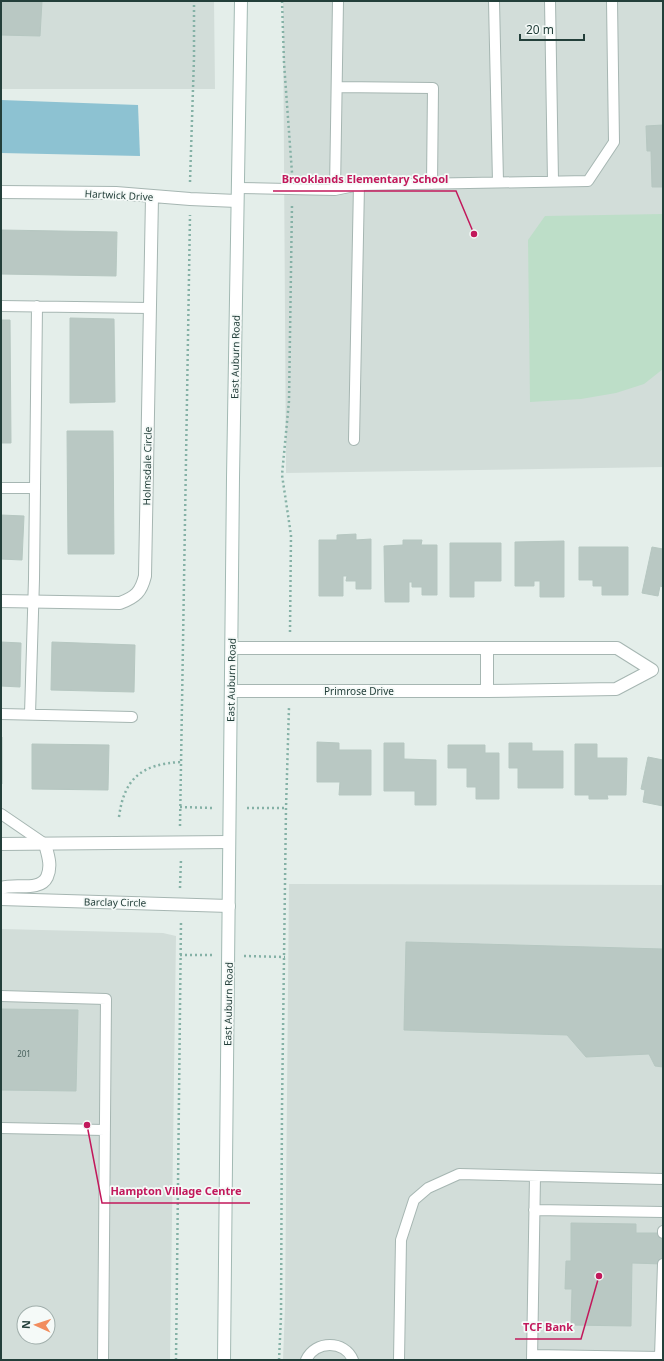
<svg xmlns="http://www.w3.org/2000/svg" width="664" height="1361" font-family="'Noto Sans',sans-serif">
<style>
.built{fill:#d2ddd9;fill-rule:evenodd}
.green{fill:#bddec8}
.water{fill:#8dc2d2}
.building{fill:#b9c8c3;stroke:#b6c7c1}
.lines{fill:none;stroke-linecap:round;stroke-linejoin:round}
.service-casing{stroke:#a6b6b2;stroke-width:12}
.minor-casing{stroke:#a6b6b2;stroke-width:14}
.tertiary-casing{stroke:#a6b6b2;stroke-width:14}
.secondary-casing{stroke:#a2b9b3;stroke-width:14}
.path{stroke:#85b1a6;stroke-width:2.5;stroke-dasharray:2 3;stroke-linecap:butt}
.service{stroke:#fff;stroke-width:10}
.minor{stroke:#fff;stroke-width:12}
.tertiary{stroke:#fff;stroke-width:12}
.secondary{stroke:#fff;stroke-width:12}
.labels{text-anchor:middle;stroke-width:3.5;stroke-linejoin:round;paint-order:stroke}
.number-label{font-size:8px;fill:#48615c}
.street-label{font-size:10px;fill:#233f3a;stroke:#f5faf8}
.leader{fill:none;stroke:#c2185b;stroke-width:1.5}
.callout-dot{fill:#c2185b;stroke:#f5faf8;stroke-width:1.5}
.callout-label{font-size:11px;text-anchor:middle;font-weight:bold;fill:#c2185b;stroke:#f5faf8;stroke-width:3.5;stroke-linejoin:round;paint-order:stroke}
</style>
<rect width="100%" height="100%" fill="#e4eeea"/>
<!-- built -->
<path class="built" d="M1,1H214L215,89H1Z
M283,1H663V467L286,473Z
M289,884L663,885V1360H283L285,1307Z
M1,929L163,933L176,936L170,1360H1ZM24,1313H48V1337H24Z"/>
<!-- green -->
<path class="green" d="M663,214V369L644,384L616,393L581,399L530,402L528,240L545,216Z"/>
<!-- water -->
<path class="water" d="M1,100L138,105L140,156L1,153Z"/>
<!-- building -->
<path class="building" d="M1,1H42L40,36L1,35Z
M663,125V187H652L651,151H647L646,126Z
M1,230L117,232L116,276L1,274Z
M70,318L114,319L115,402L70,403Z
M1,320H10L11,443H1Z
M67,431H113L114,554H68Z
M1,515L24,516L22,560L1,559Z
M356,534V540L371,539V589H356V581H346L347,576H343V596H319V540H337V535Z
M403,540H422L421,545H437V595H422V587H412V582H409V602H385L384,546L403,545Z
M564,541V597H540V581H534V586H515V542Z
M450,543H501V581H474V597H450Z
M579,547H628V595H602V586H593V580H579Z
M652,547L663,549V587L660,586L658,596L642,593Z
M1,642L21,643L20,687L1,686Z
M52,642L135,645L134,692L51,690Z
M1,737H2V784H1Z
M317,742L339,743V750H371V795H339L340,782H317Z
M384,743H404V759L436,760V805H415V791H384Z
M509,743H532V751H563V788H518V768H509Z
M32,744L109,745L108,790L32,789Z
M575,744H597V758H627L626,795H607L608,799H589V795H575Z
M448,745H485V753H499V799H476V787H467V768H448Z
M648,757L663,760V806L643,802L645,790L641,789Z
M406,942L663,949V1067L655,1066L649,1054L586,1057L567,1035L404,1030Z
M1,1009L78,1010L76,1091L1,1090Z
M571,1223L636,1224V1233H663V1264L632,1263L631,1326L571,1325L572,1289H565L566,1261H571Z"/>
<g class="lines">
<defs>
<path id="service" d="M494,1L498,182
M550,1L553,181
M337,87L433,88L432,184
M238,188L335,190L338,1
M335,190L359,185L588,181L614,142L612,1
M1,306L149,308
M354,440L359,185
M1,488H35
M1,714L132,717
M30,714L34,579L37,306
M1,814L45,844
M1,996L106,999L103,1360
M1,1128L105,1130
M534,1210L663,1212
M663,1233V1231
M532,1355L660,1357L663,1264
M306,1360C315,1340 345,1340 353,1360
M399,1360L401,1240L414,1200L428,1188L459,1174L663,1179
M532,1360L535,1176"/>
<path id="minor" d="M1,192L116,193L190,199L237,201
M1,601L120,603C136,597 141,592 145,576L152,197
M231,691H487L616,689L652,670L617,648H232
M487,691V648
M1,888C14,883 40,892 47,877C52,866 48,855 45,844"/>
<path id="tertiary" d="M1,844L229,842
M1,899L229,906"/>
<path id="secondary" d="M224,1360L233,478L241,1"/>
</defs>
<!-- service casing -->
<use href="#service" class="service-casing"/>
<!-- minor casing -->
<use href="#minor" class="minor-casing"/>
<!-- tertiary casing -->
<use href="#tertiary" class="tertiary-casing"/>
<!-- secondary casing -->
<use href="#secondary" class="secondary-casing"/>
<!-- path -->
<path class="path" d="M282,1L284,63L292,173
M190,182L194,58V1
M290,632L291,535L282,475L289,401L292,204
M180,807L214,808
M247,808H286
M119,817C124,778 142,764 181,762
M180,826L190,215
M180,888L181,859
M180,955H213
M244,956L285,957
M176,1360L181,921
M279,1360L281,1316L282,1108L286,808L289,707"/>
<!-- service -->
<use href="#service" class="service"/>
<!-- minor -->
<use href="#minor" class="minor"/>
<!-- tertiary -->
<use href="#tertiary" class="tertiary"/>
<!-- secondary -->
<use href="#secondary" class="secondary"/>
</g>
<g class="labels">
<!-- number labels -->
<g class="number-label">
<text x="24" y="1057">201</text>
</g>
<!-- street labels -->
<g class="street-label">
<text transform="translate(119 195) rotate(3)" y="4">Hartwick Drive</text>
<text transform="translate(235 357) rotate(-89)" y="4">East Auburn Road</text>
<text transform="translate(147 466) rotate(-89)" y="4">Holmsdale Circle</text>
<text transform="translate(231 680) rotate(-89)" y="4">East Auburn Road</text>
<text x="359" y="695">Primrose Drive</text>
<text transform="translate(115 902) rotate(1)" y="4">Barclay Circle</text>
<text transform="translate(228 1004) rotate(-89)" y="4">East Auburn Road</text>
</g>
</g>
<!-- callouts -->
<path class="leader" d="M474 234L456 191H273M87 1125L102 1203H250M599 1276L581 1339H515"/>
<g class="callout-dot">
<circle cx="474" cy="234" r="4"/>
<circle cx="87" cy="1125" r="4"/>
<circle cx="599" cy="1276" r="4"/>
</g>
<g class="callout-label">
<text x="365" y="183">Brooklands Elementary School</text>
<text x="176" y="1195">Hampton Village Centre</text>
<text x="548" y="1331">TCF Bank</text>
</g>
<!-- border -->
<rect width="664" height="1361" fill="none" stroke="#233f3a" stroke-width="4"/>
<!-- north arrow -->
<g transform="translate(36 1325) rotate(273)"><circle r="19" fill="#f5faf8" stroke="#a1afac"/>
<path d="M0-3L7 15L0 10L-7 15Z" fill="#f28d5e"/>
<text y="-6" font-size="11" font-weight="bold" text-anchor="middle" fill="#233f3a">N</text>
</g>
<!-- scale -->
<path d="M520 34v6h64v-6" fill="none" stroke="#233f3a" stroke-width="2"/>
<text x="526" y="34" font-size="12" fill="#233f3a" stroke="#f5faf8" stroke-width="3" paint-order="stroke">20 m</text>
</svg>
